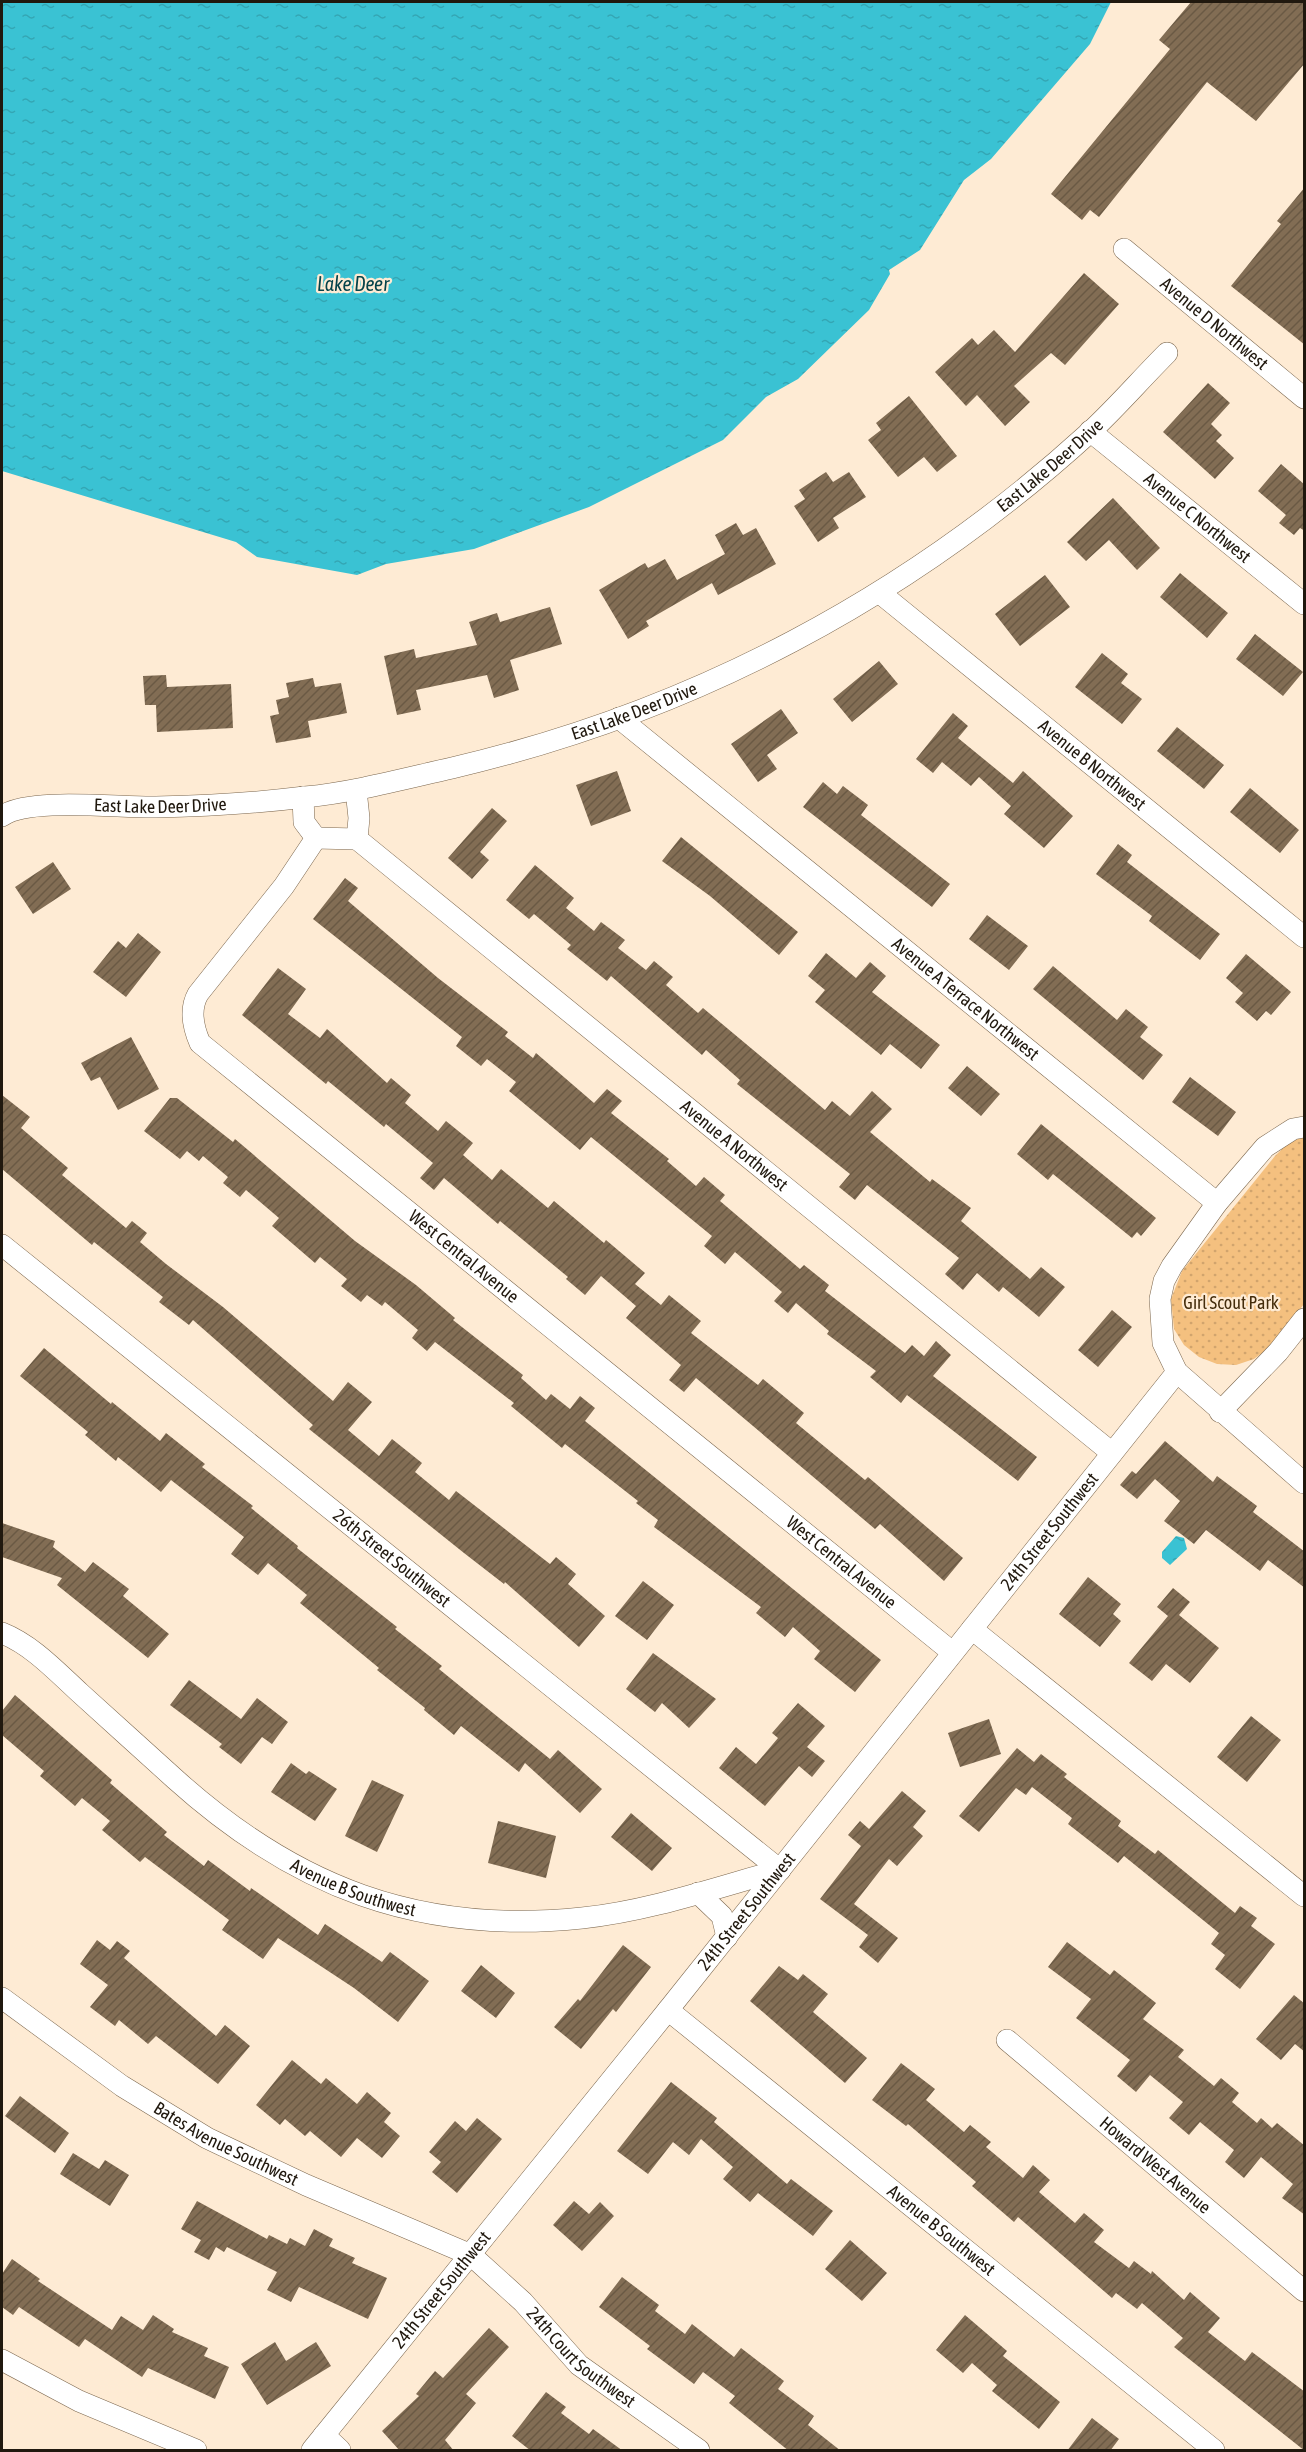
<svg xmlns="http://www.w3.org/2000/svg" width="1306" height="2452" font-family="'Asap Condensed',sans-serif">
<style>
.park{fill:url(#park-dots)}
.water{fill:url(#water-ripples)}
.building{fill:url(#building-hatch)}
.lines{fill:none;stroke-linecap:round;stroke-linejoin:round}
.minor-casing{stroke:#7c674e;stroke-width:22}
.minor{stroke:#fff;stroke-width:21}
.labels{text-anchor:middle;stroke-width:4.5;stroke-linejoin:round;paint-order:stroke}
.street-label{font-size:18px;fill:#20180e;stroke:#feebd4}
.park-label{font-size:18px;fill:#442c0b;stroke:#feebd4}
.water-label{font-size:20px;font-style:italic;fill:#05434a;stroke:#feebd4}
</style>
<defs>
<pattern id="park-dots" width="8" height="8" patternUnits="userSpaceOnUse" patternTransform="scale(1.5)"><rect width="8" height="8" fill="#f4c07f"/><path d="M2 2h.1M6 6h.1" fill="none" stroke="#d1a46d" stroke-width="1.8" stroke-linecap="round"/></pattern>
<pattern id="water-ripples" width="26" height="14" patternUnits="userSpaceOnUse" patternTransform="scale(1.5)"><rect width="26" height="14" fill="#3ac2d3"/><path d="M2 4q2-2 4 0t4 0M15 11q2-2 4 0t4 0" fill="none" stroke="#33a6b4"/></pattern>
<pattern id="building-hatch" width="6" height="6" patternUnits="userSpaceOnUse" patternTransform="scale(1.5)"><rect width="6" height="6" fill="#826d54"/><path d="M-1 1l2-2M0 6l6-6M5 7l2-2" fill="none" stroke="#6a5944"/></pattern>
</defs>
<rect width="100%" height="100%" fill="#feebd4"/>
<!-- park -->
<path class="park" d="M1304,1136V1304L1270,1347L1254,1359L1236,1365L1217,1364L1199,1357L1184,1345L1174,1329L1171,1299L1182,1271L1275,1156L1286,1145Z"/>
<!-- water -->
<path class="water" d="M2,2H1111L1090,44L991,159L964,180L920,250L889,270L890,274L869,310L798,379L766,397L723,440L589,507L474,549L386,564L357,575L257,557L236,542L2,471Z
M1176,1536L1184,1538L1187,1549L1170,1565L1162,1558V1552Z"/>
<!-- building -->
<path class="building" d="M1191,2H1305V63L1256,121L1207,82L1099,217L1090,210L1082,220L1051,194L1170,49L1159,40Z
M1305,187V345L1231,286L1281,224L1277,221Z
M1084,273L1119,304L1065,365L1051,353L1014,386L1030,402L1005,426L977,395L966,406L935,372L972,338L978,345L994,330L1015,352Z
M1208,383L1230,403L1211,424L1222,435L1216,441L1234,458L1215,479L1163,432Z
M909,396L957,456L937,472L924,457L898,477L868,440L881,430L876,423Z
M1281,464L1305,485V531L1300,528L1294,535L1279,523L1286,515L1258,491Z
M826,472L833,482L849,472L866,497L833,518L839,528L818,542L794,506L805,499L799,490Z
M1113,498L1160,548L1137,570L1109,540L1086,561L1067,542Z
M736,523L743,535L756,528L776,564L718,595L712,583L646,621L649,626L628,639L599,590L645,563L648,568L665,559L677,580L725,554L715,535Z
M1180,573L1228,613L1207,638L1160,597Z
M1045,575L1070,607L1020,646L995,614Z
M550,607L562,644L510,660L519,690L494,698L487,675L416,690L421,710L397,715L384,656L414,649L416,658L477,645L469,622L497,613L500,622Z
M1255,634L1303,672L1283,696L1236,659Z
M1102,653L1128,674L1121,683L1142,699L1122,724L1075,687Z
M879,661L898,684L852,722L833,699Z
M166,675L167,687L231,684L233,728L157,732L156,705H145L143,676Z
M313,678L315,687L341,683L347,713L308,721L311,737L276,743L270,716L279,714L276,700L289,697L286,683Z
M781,709L798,733L767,755L777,769L758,782L731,744Z
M953,713L968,726L958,738L1013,783L1023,771L1073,816L1044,848L1004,814L1011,806L979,777L971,786L942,762L933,773L916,759Z
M1177,727L1224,765L1204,789L1157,751Z
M617,771L631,811L591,826L576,785Z
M823,782L837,794L843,786L868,805L861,815L950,884L932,907L803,807Z
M1250,788L1299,830L1280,853L1230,812Z
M492,808L507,821L480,852L489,860L472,879L448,858Z
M681,837L798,932L779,955L710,896L662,861Z
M1118,844L1132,855L1127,862L1220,934L1200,960L1149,921L1152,916L1096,874Z
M53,862L71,889L33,914L15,887Z
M535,865L574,898L566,908L594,931L601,922L625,940L618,948L646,970L654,961L673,977L666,985L698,1013L703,1008L825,1110L832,1101L850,1116L872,1091L892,1109L870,1132L930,1182L932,1179L971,1208L961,1221L1030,1279L1041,1267L1065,1287L1039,1317L1003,1287L999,1292L977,1273L963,1290L945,1274L959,1258L867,1185L855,1200L839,1187L850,1174L737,1084L740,1080L706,1050L702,1055L611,976L607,981L567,949L571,945L534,914L529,919L506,900Z
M345,878L358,888L348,901L438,978L508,1032L505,1036L533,1058L536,1053L594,1103L607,1089L622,1101L611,1113L669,1159L667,1161L696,1186L704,1177L725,1195L720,1201L800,1269L804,1265L829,1285L825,1291L905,1353L912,1345L924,1356L936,1341L951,1355L933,1376L1037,1457L1018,1481L907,1395L901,1403L870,1377L876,1371L827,1334L829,1331L796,1303L788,1313L774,1301L782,1292L735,1252L725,1264L704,1246L712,1236L591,1137L580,1150L509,1091L516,1082L487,1059L481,1066L456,1046L462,1037L313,919Z
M987,915L1028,946L1009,970L969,939Z
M138,933L161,952L126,997L93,972L118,941L126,948Z
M826,953L856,978L870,962L886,976L872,992L940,1045L921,1069L890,1044L881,1055L815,1002L825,990L808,976Z
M1246,954L1291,992L1271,1015L1266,1011L1257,1021L1235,1002L1243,993L1226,978Z
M1053,966L1117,1020L1126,1009L1148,1027L1140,1037L1163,1055L1143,1080L1033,989Z
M278,968L306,989L288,1014L320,1038L327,1029L387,1083L391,1078L411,1095L405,1103L438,1131L446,1121L473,1143L463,1155L492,1180L501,1169L548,1208L554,1201L604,1243L606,1240L645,1273L635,1284L661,1305L669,1295L701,1321L691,1333L758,1385L763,1379L804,1413L796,1423L865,1480L868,1477L963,1558L944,1581L880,1524L875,1529L696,1378L684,1392L669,1380L681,1365L626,1318L636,1306L601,1276L585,1295L566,1279L568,1277L500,1221L498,1224L444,1178L434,1190L420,1178L433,1163L386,1124L384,1127L328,1081L326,1084L242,1015Z
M131,1037L159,1089L118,1110L100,1077L91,1081L81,1063Z
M967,1066L1000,1094L981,1116L948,1088Z
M1190,1077L1236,1112L1218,1136L1172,1102Z
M2,1095L30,1117L21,1128L68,1168L62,1175L126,1228L132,1221L147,1233L140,1242L166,1264L223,1307L333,1401L348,1382L372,1402L348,1430L379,1456L392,1439L422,1463L415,1472L449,1500L456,1491L550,1564L556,1557L576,1574L568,1584L605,1616L579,1647L505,1582L504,1584L464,1553L309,1429L313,1425L193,1320L189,1325L159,1302L163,1297L94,1242L92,1245L2,1169Z
M170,1098H177L233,1142L235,1139L355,1241L416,1285L455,1318L453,1320L523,1375L521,1378L546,1400L551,1394L570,1409L580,1396L595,1408L585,1421L881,1660L855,1692L814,1659L820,1651L793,1627L785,1637L756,1613L761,1607L654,1527L658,1520L636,1503L638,1501L565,1444L562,1448L511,1406L514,1403L435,1342L427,1351L412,1338L418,1330L385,1302L382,1306L367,1295L361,1302L341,1286L347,1279L320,1257L315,1263L272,1226L279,1218L246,1190L240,1197L223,1183L228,1177L203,1156L199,1161L187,1151L180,1159L144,1131Z
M1041,1124L1156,1218L1141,1236L1137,1232L1132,1238L1053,1174L1048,1180L1017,1154Z
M1112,1310L1132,1327L1098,1367L1078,1350Z
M44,1348L111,1404L112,1402L160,1441L166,1433L205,1464L202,1467L253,1506L251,1508L298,1546L297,1548L397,1627L395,1629L442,1666L439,1669L493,1713L550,1759L558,1750L602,1789L580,1813L525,1763L519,1772L461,1726L454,1735L424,1710L425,1708L377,1670L379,1668L300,1603L307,1595L268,1563L258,1575L231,1554L244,1537L171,1480L161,1492L118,1457L116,1461L85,1435L88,1432L20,1376Z
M1165,1441L1213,1482L1217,1476L1257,1506L1253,1512L1305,1552V1588L1268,1560L1260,1571L1206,1530L1194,1544L1164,1521L1180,1501L1155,1479L1137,1499L1120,1485L1132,1471L1136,1474Z
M2,1523L55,1541L53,1547L85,1572L93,1562L129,1589L123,1596L169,1634L148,1658L57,1585L62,1578L2,1557Z
M1088,1577L1121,1604L1113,1614L1121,1621L1100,1647L1059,1614Z
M643,1581L674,1605L647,1640L615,1616Z
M1173,1588L1190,1602L1179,1615L1219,1648L1190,1683L1166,1664L1152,1681L1129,1663L1168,1616L1157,1607Z
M653,1653L716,1699L689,1728L662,1703L655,1712L626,1689Z
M189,1680L241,1719L257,1698L288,1722L272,1744L262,1737L241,1764L219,1747L222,1744L170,1705Z
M15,1695L112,1780L110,1783L167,1832L164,1835L204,1866L208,1860L250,1891L251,1888L318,1935L325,1924L382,1962L390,1952L429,1981L398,2022L354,1988L278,1938L263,1959L222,1930L229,1920L145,1857L140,1862L102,1830L110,1821L82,1798L75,1806L40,1776L44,1771L2,1735V1711Z
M798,1703L825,1726L807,1747L825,1761L812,1777L799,1766L765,1806L719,1768L736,1747L756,1764L778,1738L772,1733Z
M1251,1716L1281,1740L1247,1782L1217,1757Z
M989,1719L1001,1754L960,1767L948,1733Z
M1017,1748L1034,1762L1041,1754L1067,1774L1064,1777L1121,1821L1118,1826L1155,1854L1158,1850L1235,1913L1240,1906L1257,1918L1251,1926L1275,1944L1240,1989L1215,1969L1225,1955L1211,1944L1219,1933L1124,1856L1118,1863L1068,1824L1072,1818L1032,1787L1026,1795L1016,1788L979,1832L959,1816Z
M291,1763L306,1774L309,1771L337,1789L315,1821L271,1792Z
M372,1780L404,1795L377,1852L345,1836Z
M902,1791L926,1811L913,1827L923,1836L897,1866L889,1859L854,1904L898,1938L878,1963L859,1947L868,1935L820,1899L861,1846L848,1835L860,1821L869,1829Z
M631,1813L672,1848L652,1871L611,1837Z
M498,1821L556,1836L546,1878L488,1863Z
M97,1940L110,1950L117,1941L130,1951L124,1958L216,2036L225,2025L250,2046L218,2084L156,2036L148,2044L119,2020L115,2026L90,2007L108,1985L80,1964Z
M1067,1942L1110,1975L1114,1970L1156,2003L1143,2019L1184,2050L1178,2057L1214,2086L1221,2078L1239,2093L1232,2102L1257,2123L1261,2118L1272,2128L1277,2123L1305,2146V2215L1282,2198L1293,2184L1261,2157L1244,2178L1225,2162L1234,2150L1200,2122L1189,2135L1169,2118L1183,2102L1150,2075L1136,2092L1117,2076L1130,2060L1076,2018L1091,1999L1048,1967Z
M623,1945L651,1967L616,2012L613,2009L581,2049L554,2027L578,1999L580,2001Z
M481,1965L515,1993L496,2018L461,1991Z
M779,1966L798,1980L803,1974L828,1994L813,2012L867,2058L845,2083L750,2001Z
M1294,1995L1305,2004V2052L1295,2044L1281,2060L1256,2039Z
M292,2060L321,2084L326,2078L357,2104L367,2092L391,2113L384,2122L400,2136L382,2158L357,2138L341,2157L310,2131L305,2136L285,2119L280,2125L256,2105Z
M901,2063L935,2089L926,2100L964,2132L970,2125L991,2142L986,2147L1023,2178L1033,2165L1050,2180L1039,2192L1075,2223L1084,2213L1104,2230L1094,2242L1129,2268L1134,2261L1151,2274L1152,2271L1184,2300L1190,2292L1220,2318L1208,2332L1245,2361L1252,2352L1305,2392V2451L1174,2347L1183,2338L1142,2303L1137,2309L1116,2293L1112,2298L1018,2217L1014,2222L972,2186L976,2182L908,2124L906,2126L872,2100Z
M671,2082L717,2118L714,2122L787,2184L791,2179L833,2211L813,2236L758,2193L750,2202L723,2179L733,2167L701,2139L689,2155L673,2142L648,2174L617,2151Z
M20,2096L69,2133L55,2153L5,2116Z
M477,2118L502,2139L457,2193L432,2172L441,2162L429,2152L455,2121L466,2131Z
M73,2153L99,2169L105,2160L129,2175L110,2206L60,2174Z
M197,2201L267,2239L269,2235L287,2244L290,2238L305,2246L314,2229L333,2239L329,2246L355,2258L352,2263L387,2278L368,2319L299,2287L291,2302L267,2290L277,2272L227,2247L224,2252L216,2247L209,2260L194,2252L201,2240L181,2229Z
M574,2201L589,2214L600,2202L614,2216L582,2251L553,2225Z
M850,2240L887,2273L862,2301L825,2269Z
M12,2259L40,2279L38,2281L112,2330L121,2316L143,2330L153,2315L174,2329L172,2332L208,2348L204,2356L229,2367L215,2399L148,2368L142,2377L85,2339L79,2347L19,2307L13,2315L2,2307V2274Z
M622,2277L659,2305L655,2311L685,2334L692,2324L734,2357L741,2348L784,2381L778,2389L814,2416L808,2425L841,2451H789L729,2403L735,2396L703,2372L694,2384L647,2349L650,2346L599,2307Z
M965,2315L1007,2351L1003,2356L1060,2402L1039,2429L992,2391L997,2385L972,2363L963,2373L936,2350Z
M489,2328L509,2347L466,2394L476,2403L445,2440L454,2451H400L382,2431L419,2396L416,2394L435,2371L443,2378Z
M275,2342L286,2361L316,2342L331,2366L267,2405L241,2364Z
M546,2392L566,2407L561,2413L589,2434L593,2429L623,2451H531L512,2436Z
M1092,2418L1119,2439L1110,2451H1067Z"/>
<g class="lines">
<defs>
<g id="minor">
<path id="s1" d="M1124,249L1304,398"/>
<path id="s2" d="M1090,431L1304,604"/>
<path id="s3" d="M880,593L1304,937"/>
<path id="s4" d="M619,718L1217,1203"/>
<path d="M356,790L359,818L357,839"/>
<path d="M303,797L304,822L316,838"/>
<path id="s5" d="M2,816C29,797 119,808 156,807C205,806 256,803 305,797C355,792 403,779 452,768C692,712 908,598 1090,432C1117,407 1141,379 1167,353"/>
<path id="s6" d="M316,838L284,886L198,994C189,1010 193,1027 200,1043L952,1652"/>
<path d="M316,838L357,839"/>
<path id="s7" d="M357,839L1112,1453"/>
<path d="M1304,1127L1293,1129L1265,1147L1217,1203L1172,1266L1164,1281L1160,1299L1163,1343L1177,1372L1304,1483"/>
<path id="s8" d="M2,1245L780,1870"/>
<path d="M1220,1412L1278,1352L1304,1319"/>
<path d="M972,1629L1304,1896"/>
<path id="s9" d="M2,1633C32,1645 56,1671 80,1693C112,1722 143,1750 175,1779C295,1887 419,1935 582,1918C649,1911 715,1888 780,1870"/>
<path d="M698,1893L722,1916L727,1937"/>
<path id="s10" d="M2,1998L122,2086L207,2138L306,2185L471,2255L523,2302L579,2365L699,2450"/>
<path id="s11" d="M668,2010L1214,2450"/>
<path id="s12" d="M1007,2040L1304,2291"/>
<path d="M2,2360L79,2401L196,2450"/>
<path d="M324,2435L340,2450"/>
<path id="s13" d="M312,2450L668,2010L1177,1372"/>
</g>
</defs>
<!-- minor casing -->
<use href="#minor" class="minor-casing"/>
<!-- minor -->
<use href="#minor" class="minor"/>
</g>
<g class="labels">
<!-- street labels -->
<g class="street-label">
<text dy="6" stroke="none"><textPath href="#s1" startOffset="117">Avenue D Northwest</textPath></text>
<text dy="6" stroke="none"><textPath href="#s5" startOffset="1132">East Lake Deer Drive</textPath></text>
<text dy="6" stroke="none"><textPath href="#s2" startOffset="138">Avenue C Northwest</textPath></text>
<text dy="6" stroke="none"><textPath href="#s5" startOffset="646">East Lake Deer Drive</textPath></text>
<text dy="6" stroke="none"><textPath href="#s3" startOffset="273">Avenue B Northwest</textPath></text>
<text dy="6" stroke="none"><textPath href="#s5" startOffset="160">East Lake Deer Drive</textPath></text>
<text dy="6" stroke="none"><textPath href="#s4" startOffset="446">Avenue A Terrace Northwest</textPath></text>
<text dy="6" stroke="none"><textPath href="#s7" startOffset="486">Avenue A Northwest</textPath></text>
<text dy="6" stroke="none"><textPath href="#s6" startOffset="586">West Central Avenue</textPath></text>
<text dy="6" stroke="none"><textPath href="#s13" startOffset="1178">24th Street Southwest</textPath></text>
<text dy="6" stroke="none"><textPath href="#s8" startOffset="500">26th Street Southwest</textPath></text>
<text dy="6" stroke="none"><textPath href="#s6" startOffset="1072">West Central Avenue</textPath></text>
<text dy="6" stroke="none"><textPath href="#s9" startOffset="438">Avenue B Southwest</textPath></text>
<text dy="6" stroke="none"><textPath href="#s13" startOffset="692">24th Street Southwest</textPath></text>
<text dy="6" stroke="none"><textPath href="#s10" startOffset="268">Bates Avenue Southwest</textPath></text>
<text dy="6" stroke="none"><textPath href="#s12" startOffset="194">Howard West Avenue</textPath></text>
<text dy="6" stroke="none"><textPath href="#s11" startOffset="351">Avenue B Southwest</textPath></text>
<text dy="6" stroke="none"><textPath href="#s13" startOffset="206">24th Street Southwest</textPath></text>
<text dy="6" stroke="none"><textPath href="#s10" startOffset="688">24th Court Southwest</textPath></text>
</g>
<!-- park labels -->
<g class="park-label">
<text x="1231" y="1309">Girl Scout Park</text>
</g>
<!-- water labels -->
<g class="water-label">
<text x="353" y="291">Lake Deer</text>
</g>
</g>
<!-- border -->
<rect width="1306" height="2452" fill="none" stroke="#20180e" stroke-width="6"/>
</svg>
